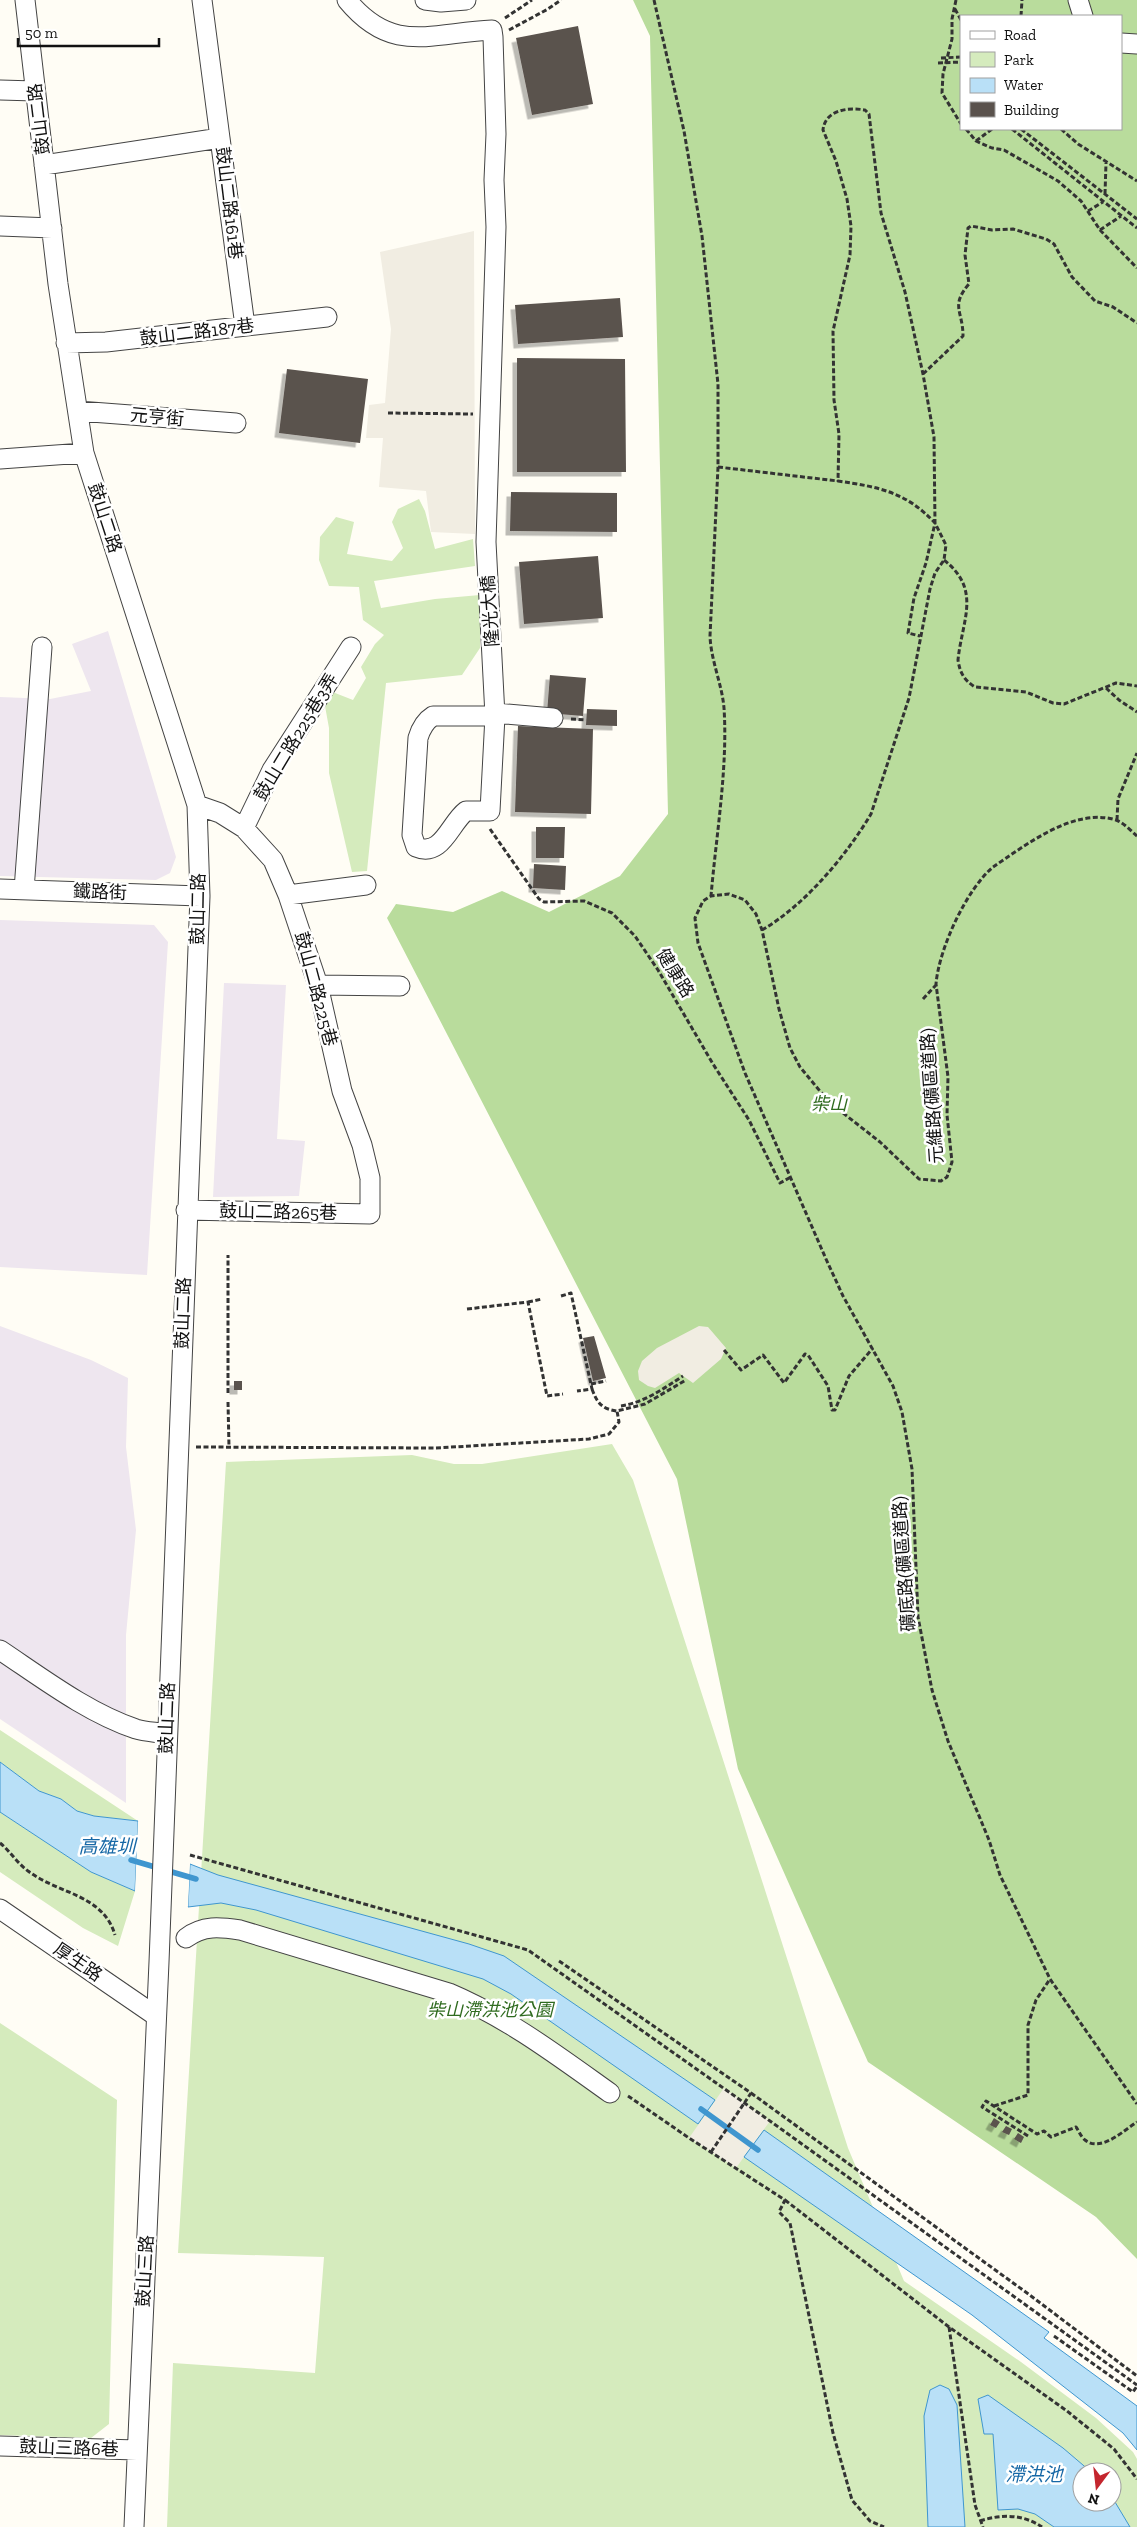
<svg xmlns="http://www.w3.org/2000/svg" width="1137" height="2527" font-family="'Zilla Slab','Noto Sans TC',serif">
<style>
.industrial{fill:#eee6ef}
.green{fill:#d5ebbd;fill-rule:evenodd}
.forest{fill:#b9dc9c;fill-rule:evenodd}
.plaza{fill:#f1ede2}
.water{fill:#b9e0f7;stroke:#3f96cf}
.pier{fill:#fffdf5}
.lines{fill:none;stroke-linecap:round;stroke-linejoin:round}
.stream{stroke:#3f96cf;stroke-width:5.5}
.building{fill:#5a524d;filter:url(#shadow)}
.minor-casing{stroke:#444;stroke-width:21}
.path{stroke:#333;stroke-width:3;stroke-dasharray:5 2.5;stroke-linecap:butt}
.minor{stroke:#fff;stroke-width:19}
.path-bridge{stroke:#333;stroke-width:3;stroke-dasharray:5 2.5;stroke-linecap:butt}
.labels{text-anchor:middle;stroke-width:5;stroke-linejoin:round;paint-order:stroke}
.street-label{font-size:18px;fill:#111;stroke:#fff}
.park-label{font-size:18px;font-style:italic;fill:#2f6b1f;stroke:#fff}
.water-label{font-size:19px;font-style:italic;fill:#1768a6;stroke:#fff}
</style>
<defs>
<filter id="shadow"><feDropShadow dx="-4.5" dy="4.5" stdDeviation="0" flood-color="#0004"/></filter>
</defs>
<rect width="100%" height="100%" fill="#fffdf5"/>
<!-- industrial -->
<path class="industrial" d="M108,631L176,857L170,873L156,880L0,876V697L50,699L91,691L72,644Z
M0,920L154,925L168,942L147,1275L0,1267Z
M224,983L286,985L277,1139L305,1141L299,1196L213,1197Z
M0,1326L91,1360L128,1378L126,1447L136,1530L126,1635V1803L0,1719Z"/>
<!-- green -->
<path class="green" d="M419,499L425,511L435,549L473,539L475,566L374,581L381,608L435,599L480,595V648L462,675L386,683L367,871L352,872L329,773V728L325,706L330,691L353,700L366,678L361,667L375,644L384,635L363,620L359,587L329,586L319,560L320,537L336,517L354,522L347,554L392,561L403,548L392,522L398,509Z
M612,1444L633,1480L848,2148L904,2281L1021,2362L1096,2418L1133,2452L1137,2459V2527H167L173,2363L315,2373L324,2257L178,2253L226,1462L412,1455L454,1464H482ZM1082,2472H1112V2502H1082Z
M0,1730L138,1821L94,1816L77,1811L61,1799L39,1791L0,1762Z
M0,1812L91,1872L135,1891L118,1946L83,1928L0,1872Z
M0,2023L117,2100L109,2424L91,2438L0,2435Z"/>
<!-- forest -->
<path class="forest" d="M633,0H1137V2259L1096,2217L868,2062L738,1769L677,1479L387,918L396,904L453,912L502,891L549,912L620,876L668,814L650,36ZM961,16H1121V129H961Z"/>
<!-- plaza -->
<path class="plaza" d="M474,231L475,534L431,532L426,491L379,487L383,438H366L369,405L385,403L391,329L380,252Z
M699,1326L708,1327L726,1348L721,1359L693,1383L679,1373L655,1388L648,1386L639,1380L638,1371L642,1361L657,1348Z
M724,2088L770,2121L736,2168L689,2138Z"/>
<!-- water -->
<path class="water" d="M0,1762L39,1791L61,1799L77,1811L94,1816L138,1821L135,1891L91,1872L0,1812Z
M190,1864L218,1875L469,1944L504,1956L715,2100L698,2124L511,1994L483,1979L256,1910L221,1903L188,1907Z
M764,2130L1049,2332L1044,2338L1137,2406V2450L1123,2433L972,2315L744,2157Z
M940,2385L949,2389L957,2405L965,2527H928L924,2416L930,2390Z
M988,2395L1063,2448L1090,2471L1082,2472V2502H1112V2497L1130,2527H1054L1035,2514L1018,2509L998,2510L993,2434H984L978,2399Z"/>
<!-- pier -->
<path class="pier" d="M138,1821L141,1822L138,1891H135Z
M190,1861V1864L188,1907L186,1906L188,1864Z"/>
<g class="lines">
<!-- stream -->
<path class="stream" d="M131,1860L196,1879
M701,2109L758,2150"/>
</g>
<!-- building -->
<path class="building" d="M578,26L593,104L532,115L516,38Z
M620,298L623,337L518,344L515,305Z
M517,358L625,359L626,472H517Z
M287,369L368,379L360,443L279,433Z
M511,492L617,493V532L510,531Z
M598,556L603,618L524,624L519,562Z
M550,675L586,678L583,716L547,713Z
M587,709L617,710V726L586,725Z
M518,726L593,729L591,814L515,812Z
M536,827H565L564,858H536Z
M534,864L566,866L565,890L533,888Z
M594,1336L606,1378L593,1381L583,1338Z
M234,1381H242V1390H234Z
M994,2118L1000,2122L996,2128L990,2125Z
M1006,2126L1012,2129L1009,2135L1002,2132Z
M1018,2133L1024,2137L1021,2143L1014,2139Z"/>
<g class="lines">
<defs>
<path id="minor" d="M25,0L58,284L84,453L197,805L200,896L159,1962L134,2527
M202,0L220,138
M347,0C392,55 431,33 492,30L493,37L496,134L494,180L496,227L486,542L495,716L490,811H466C450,823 442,858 416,847L412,835L418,738C421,728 425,721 433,716H495
M425,0L441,2L466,0
M1078,0L1083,16
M1121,43L1137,44
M0,90L35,91
M44,165L220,138L245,326
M0,226L52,228
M66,343L106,342L327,317
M78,411L236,423
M0,459L84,453
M495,713L553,718
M244,828L272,770L351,647
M0,889L200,896
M24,890L42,647
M288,895L366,885
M318,985L400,986
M186,1210L370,1214V1178L362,1145L342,1091L318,985L288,895L273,860L244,828L220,813L197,805
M0,1650C42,1678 88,1713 136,1729C146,1732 157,1732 167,1734
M0,1909L156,2016
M186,1938C203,1925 220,1927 240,1930L449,1993C508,2018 558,2056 610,2093
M0,2446L137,2450"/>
</defs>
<!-- minor casing -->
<use href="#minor" class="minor-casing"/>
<!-- path -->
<path class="path" d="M654,0L684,131L702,236L718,384V467L710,636C711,661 722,684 724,708C728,767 716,837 711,896
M956,0L952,19V39L943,74L942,93L961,124
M955,9L961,20
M1021,16L1022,0
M505,18L532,0
M509,30L548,9L561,0
M941,58L961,57
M938,63L961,62
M966,129L976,141L992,148L1004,150L1058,181L1081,201L1100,230L1137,268
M1012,129L1137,228
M1021,129L1137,219
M1061,129L1078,144L1137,181
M976,141L992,129
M1105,194L1106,163
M1088,211L1103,202
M1100,230L1121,216
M923,374L963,336C963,311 950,306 969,284L965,255L968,228L971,226L992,230L1013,229L1046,239L1054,244L1072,277L1095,301L1113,307L1137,323
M388,413L473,414
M718,467L838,481
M944,560C982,590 962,620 958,660C960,673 964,680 975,687L1026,692L1053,703L1064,704L1116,683L1137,686
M1106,688L1119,700L1137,712
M571,719L586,720
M1117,820L1118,799L1137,753
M490,829L539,899L544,902L584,901L612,913L635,936L658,970L713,1064L749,1120L780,1183L791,1177
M1137,836C1131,831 1124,823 1116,820C1074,807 1026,845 993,867C966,890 939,949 936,984L948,1077L947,1115L952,1162L947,1177L941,1181L919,1179L880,1142L829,1102L800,1067L790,1048L779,1009L762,930L756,914L745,900L729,894L711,896L703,901L695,918L698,943L745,1073L826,1259L843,1296L893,1386L902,1412L912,1469L918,1617L932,1690L948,1741L989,1840L1000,1875L1050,1979L1137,2104
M762,930C805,905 846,856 871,814L909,698L930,589L935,573L944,560L946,545L935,523L934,437L923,374L905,292L881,213L869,114L865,110C848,107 825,110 823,130L836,161L847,199L851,226L850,255L833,331L834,400L839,434L838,481C879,487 906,492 935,523L926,563L914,598L908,633L920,636
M923,999L936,985
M561,1296L571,1293L592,1389L577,1391
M528,1302L542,1299
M467,1309L528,1302L547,1396L563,1394
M724,1350L741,1370L763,1355L784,1383L805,1354L808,1355L828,1386L832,1410H835L849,1376L873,1348
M591,1384L606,1381
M592,1389C597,1403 602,1409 617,1411
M228,1393V1255
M228,1402L229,1447
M621,1406C645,1402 663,1389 683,1376
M196,1447L436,1448L589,1439L609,1434L619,1422L617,1411L645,1404L686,1380
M0,1843C10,1851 17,1863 28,1871C58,1894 103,1894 115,1935
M190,1855L528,1950L770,2121L1137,2385
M559,1961L751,2093L745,2102
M751,2093L1027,2293L1137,2376
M628,2096L689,2138L785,2200L779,2212L790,2223L833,2433L852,2500L870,2521L884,2527
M994,2106L1028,2095V2025L1036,2000L1050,1979
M1028,2136L982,2107L986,2101L1037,2134L1044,2131L1051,2137L1076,2127C1079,2131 1081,2137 1085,2140C1101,2153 1124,2130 1137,2122
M785,2200L949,2327L1067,2411L1114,2449L1137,2479
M949,2327L975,2505L983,2527
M1054,2336L1133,2392L1137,2386
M980,2521C1001,2514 1023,2514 1042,2527"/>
<!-- minor -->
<use href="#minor" class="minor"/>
<!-- path-bridge -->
<path class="path-bridge" d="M711,2152L745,2102"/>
</g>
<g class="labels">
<!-- street labels -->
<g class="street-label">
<text transform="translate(39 119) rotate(-97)" y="6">鼓山二路</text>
<text transform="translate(229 203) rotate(83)" y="6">鼓山二路161巷</text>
<text transform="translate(197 332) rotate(-7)" y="6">鼓山二路187巷</text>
<text transform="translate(157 417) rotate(5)" y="6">元亨街</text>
<text transform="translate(105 518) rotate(72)" y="6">鼓山二路</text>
<text transform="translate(490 611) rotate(-94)" y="6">隆光大橋</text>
<text transform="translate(296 737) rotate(-59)" y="6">鼓山二路225巷3弄</text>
<text transform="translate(100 892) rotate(2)" y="6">鐵路街</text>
<text transform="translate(198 909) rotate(-89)" y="6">鼓山二路</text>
<text transform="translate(675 973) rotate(58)" y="6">健康路</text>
<text transform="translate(316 989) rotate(75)" y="6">鼓山二路225巷</text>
<text transform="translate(932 1096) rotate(-94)" y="6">元維路(礦區道路)</text>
<text transform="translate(278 1212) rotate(1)" y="6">鼓山二路265巷</text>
<text transform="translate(183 1313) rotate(-88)" y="6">鼓山二路</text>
<text transform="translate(904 1564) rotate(-94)" y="6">礦底路(礦區道路)</text>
<text transform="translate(167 1718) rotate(-88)" y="6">鼓山二路</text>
<text transform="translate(78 1962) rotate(34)" y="6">厚生路</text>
<text transform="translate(145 2271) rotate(-87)" y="6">鼓山三路</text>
<text transform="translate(69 2448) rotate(2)" y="6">鼓山三路6巷</text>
</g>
<!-- park labels -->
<g class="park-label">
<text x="829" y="1110">柴山</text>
<text x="490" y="2016">柴山滯洪池公園</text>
</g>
<!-- water labels -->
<g class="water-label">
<text x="107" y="1853">高雄圳</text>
<text x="1034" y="2481">滯洪池</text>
</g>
</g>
<!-- legend -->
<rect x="960" y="15" width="162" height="115" fill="#ffffff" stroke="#a0a0a0"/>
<rect x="970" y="31" width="25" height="8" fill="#ffffff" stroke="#a0a0a0"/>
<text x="1004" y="40" font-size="15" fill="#111111">Road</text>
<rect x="970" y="52" width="25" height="15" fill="#d5ebbd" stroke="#a0a0a0"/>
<text x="1004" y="65" font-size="15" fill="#111111">Park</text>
<rect x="970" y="78" width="25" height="15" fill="#b9e0f7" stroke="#a0a0a0"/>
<text x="1004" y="90" font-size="15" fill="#111111">Water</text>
<rect x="970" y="102" width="25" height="15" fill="#5a524d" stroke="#a0a0a0"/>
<text x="1004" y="115" font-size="15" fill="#111111">Building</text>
<!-- north arrow -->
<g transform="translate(1097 2487) rotate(195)"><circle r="24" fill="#ffffff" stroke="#a0a0a0"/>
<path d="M0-4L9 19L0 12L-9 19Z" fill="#c4262e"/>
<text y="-8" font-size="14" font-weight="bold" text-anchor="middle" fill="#111111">N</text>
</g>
<!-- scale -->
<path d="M18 38v8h141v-8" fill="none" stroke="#111111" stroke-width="2.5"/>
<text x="25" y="38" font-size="15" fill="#111111" stroke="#ffffff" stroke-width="4" paint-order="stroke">50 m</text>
</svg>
